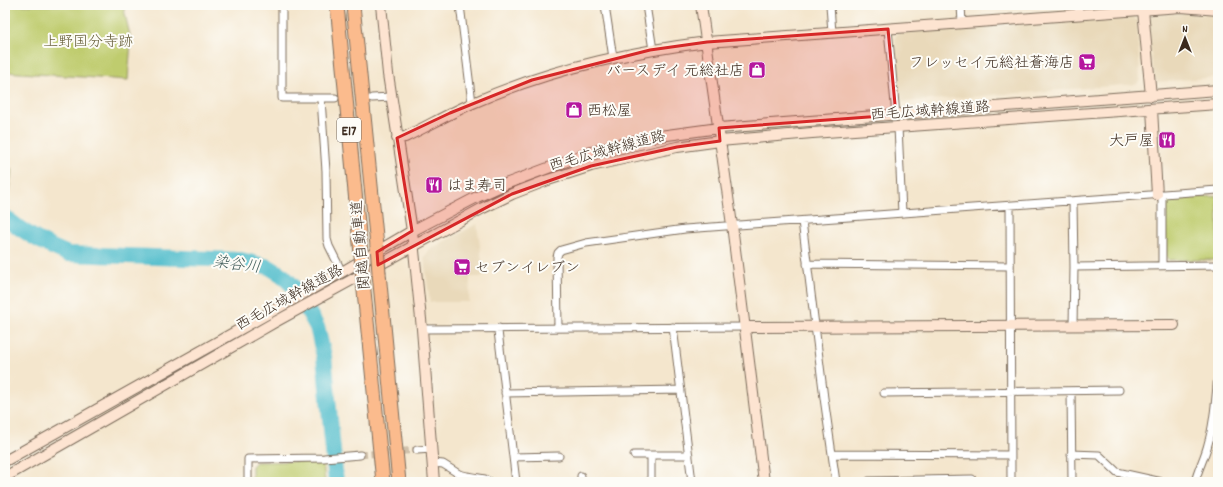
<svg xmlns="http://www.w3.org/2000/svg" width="1223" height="487" font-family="Dekko,'Klee One',sans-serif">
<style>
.built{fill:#e9d9ba}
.green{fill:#bfcc6e;stroke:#7d7b46}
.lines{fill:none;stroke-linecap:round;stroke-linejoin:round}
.river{stroke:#52becc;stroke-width:16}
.street-tunnel{stroke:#cfc0aa;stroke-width:7;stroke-dasharray:7 3.5;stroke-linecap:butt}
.street-casing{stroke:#7c6c5b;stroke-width:9}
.secondary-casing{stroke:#7c6c5b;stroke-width:12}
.highway-casing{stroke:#7c6c5b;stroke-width:15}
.street{stroke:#fff;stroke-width:7}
.secondary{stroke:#fde4d1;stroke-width:10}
.highway{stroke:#fbbb8d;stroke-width:13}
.highway-bridge-casing{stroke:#7c6c5b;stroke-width:15;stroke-linecap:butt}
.highway-bridge{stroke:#fbbb8d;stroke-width:13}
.marked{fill:#d62828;fill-opacity:0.2;stroke:#d62828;stroke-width:3;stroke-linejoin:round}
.labels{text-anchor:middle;stroke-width:4;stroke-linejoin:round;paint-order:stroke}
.shield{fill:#fdfcf7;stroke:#75695f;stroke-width:1}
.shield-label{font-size:14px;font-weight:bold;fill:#3b2a1e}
.park-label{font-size:15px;fill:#635b36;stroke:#fdfcf7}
.poi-label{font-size:15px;fill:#3b2a1e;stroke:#fdfcf7;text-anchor:end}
.street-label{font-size:15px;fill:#3b2a1e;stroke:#fdfcf7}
.water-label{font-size:16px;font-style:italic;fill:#435e5b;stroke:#fdfcf7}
</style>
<rect width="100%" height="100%" fill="#fdfcf7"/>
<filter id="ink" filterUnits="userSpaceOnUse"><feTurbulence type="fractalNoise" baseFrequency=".025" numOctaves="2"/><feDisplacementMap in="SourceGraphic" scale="8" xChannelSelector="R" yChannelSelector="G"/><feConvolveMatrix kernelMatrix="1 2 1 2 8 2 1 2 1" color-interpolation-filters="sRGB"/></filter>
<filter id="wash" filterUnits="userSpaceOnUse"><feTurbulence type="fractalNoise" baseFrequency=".012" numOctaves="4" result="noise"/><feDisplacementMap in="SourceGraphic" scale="16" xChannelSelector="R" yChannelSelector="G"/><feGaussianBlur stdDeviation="0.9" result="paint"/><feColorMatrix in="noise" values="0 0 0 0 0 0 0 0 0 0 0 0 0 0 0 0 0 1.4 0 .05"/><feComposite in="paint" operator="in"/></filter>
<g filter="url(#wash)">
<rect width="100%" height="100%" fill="#f4e6cd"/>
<!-- built -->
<path class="built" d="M1189,13L1218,15V77L1157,82L1153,77L1149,19L1152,15Z
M1132,15L1137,21L1140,79L1137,84L904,102L899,97L895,37L898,33Z
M477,224L484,277H470L469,302H430L424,257L432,248Z"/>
<!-- green -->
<path class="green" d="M5,5H123L131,40L128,80L5,72Z
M5,164L12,170L6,210H5Z
M1218,196V260H1168L1165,256L1164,204L1168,199Z
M323,461L325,482H252V466L256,462Z"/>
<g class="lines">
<!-- river -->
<path class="river" d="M5,217C24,233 45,245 68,254L241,260L269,267L282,275L295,288L317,327L324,356L336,482"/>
</g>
</g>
<g filter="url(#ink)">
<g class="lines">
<!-- street-tunnel -->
<path class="street-tunnel" d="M335,98H365
M360,455L417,450"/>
<defs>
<path id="street" d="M282,5V98H335
M460,5L472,103
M605,5L613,58
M646,5L653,50
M830,5L832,33
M961,5L962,23
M1078,5L1079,15
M888,29L896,115
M372,98L391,97
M321,99L326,171L327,239L329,246L342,272
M898,127L902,213
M1162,195V266
M1010,206L1011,482
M802,221L824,398L836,482
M807,264L1010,266
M1074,267L1218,265
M1073,326L1074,267L1073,201
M673,327L692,482
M499,328L498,331L516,482
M558,328L557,257L558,253L561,250L586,243L685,229L1218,190
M422,329L745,327
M1071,391L1072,482
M505,393L681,390
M884,393L1119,390
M417,450L432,449
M832,454L1011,455
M1071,454L1099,455L1117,472L1162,482
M634,455H689
M651,455V482
M513,457L559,456
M433,463L443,464L459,474L467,476L485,479L490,482
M581,476V482
M869,481L972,479V482
M248,482V459L324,458L360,455
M1195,482C1198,469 1205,457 1208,444C1215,421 1216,396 1218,373"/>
<path id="secondary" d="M381,5L388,74L412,231L422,329L434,482
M701,5L732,225L764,482
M1143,10L1151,96
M1152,109L1157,195
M397,138L405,137C428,126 450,113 473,103C547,70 627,52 707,42L1181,7L1218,10
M745,327L1174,325
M5,461L342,272L412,231L477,197L508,183L588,153L645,138L719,128L1218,90
M5,477L275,322L483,208L512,194L548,180L591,166L677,147L720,141L812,133L1218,104"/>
<path id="highway" d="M337,5L361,254
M353,5L377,246
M379,273L399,482
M363,281L383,482"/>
</defs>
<!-- street casing -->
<use href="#street" class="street-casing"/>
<!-- secondary casing -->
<use href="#secondary" class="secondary-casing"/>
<!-- highway casing -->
<use href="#highway" class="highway-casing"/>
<!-- street -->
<use href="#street" class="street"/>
<!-- secondary -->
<use href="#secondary" class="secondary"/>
<!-- highway -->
<use href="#highway" class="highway"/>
<defs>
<path id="highway-bridge" d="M377,246L379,273
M361,254L363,281"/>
</defs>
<!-- highway-bridge casing -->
<use href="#highway-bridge" class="highway-bridge-casing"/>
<!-- highway-bridge -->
<use href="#highway-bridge" class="highway-bridge"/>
</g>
</g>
<!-- marked area -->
<path class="marked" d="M888,29L896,115L719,128L720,141L677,147L591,166L512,194L378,265L377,252L412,231L397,138L450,113L532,80L650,50L707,42Z"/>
<!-- icons -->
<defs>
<symbol id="supermarket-square" viewBox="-11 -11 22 22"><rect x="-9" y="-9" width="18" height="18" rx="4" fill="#b5179e" stroke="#fdfcf7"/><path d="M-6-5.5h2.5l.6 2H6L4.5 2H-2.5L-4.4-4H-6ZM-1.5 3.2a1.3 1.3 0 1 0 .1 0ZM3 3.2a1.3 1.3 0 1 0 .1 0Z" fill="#fff"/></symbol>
<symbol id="shop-square" viewBox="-11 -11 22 22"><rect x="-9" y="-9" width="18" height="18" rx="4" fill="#b5179e" stroke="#fdfcf7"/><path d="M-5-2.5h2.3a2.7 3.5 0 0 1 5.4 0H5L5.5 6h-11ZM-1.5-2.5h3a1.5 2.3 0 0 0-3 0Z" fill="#fff"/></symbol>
<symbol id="restaurant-square" viewBox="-11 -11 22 22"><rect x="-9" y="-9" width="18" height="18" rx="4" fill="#b5179e" stroke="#fdfcf7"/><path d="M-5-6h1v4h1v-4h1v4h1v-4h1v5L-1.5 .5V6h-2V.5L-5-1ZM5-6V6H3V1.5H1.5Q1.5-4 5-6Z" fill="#fff"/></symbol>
</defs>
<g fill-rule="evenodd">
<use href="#supermarket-square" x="1077" y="52" width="20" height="20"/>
<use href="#shop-square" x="747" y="60" width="20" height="20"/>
<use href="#shop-square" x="564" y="100" width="20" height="20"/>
<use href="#restaurant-square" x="1157" y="130" width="20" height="20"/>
<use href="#restaurant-square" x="424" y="175" width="20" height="20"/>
<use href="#supermarket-square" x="452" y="257" width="20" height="20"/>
</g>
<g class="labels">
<!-- shield labels -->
<rect class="shield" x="337" y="118" width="24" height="24" rx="3"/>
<g class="shield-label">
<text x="349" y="135">E17</text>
</g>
<!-- park labels -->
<g class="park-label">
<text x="88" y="46">上野国分寺跡</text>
</g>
<!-- poi labels -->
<g class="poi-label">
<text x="1074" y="67">フレッセイ元総社蒼海店</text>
<text x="744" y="75">バースデイ 元総社店</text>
<text x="587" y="115" text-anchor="start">西松屋</text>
<text x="1154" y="145">大戸屋</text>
<text x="447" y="190" text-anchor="start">はま寿司</text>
<text x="475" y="272" text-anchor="start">セブンイレブン</text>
</g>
<!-- street labels -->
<g class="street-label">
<text transform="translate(930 110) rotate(-4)" y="5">西毛広域幹線道路</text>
<text transform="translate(607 150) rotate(-15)" y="5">西毛広域幹線道路</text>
<text transform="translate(360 245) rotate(-95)" y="5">関越自動車道</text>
<text transform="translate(289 297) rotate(-29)" y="5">西毛広域幹線道路</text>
</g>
<!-- water labels -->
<g class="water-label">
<text transform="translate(237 263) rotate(7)" y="6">染谷川</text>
</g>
</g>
<!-- margin -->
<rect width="1223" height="487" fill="none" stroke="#fdfcf7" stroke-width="20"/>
<!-- north arrow -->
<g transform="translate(1185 38)" stroke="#fdfcf7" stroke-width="3" paint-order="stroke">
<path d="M0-3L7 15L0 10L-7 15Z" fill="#3b2a1e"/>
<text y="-6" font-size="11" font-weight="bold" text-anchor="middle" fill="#3b2a1e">N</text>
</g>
</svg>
